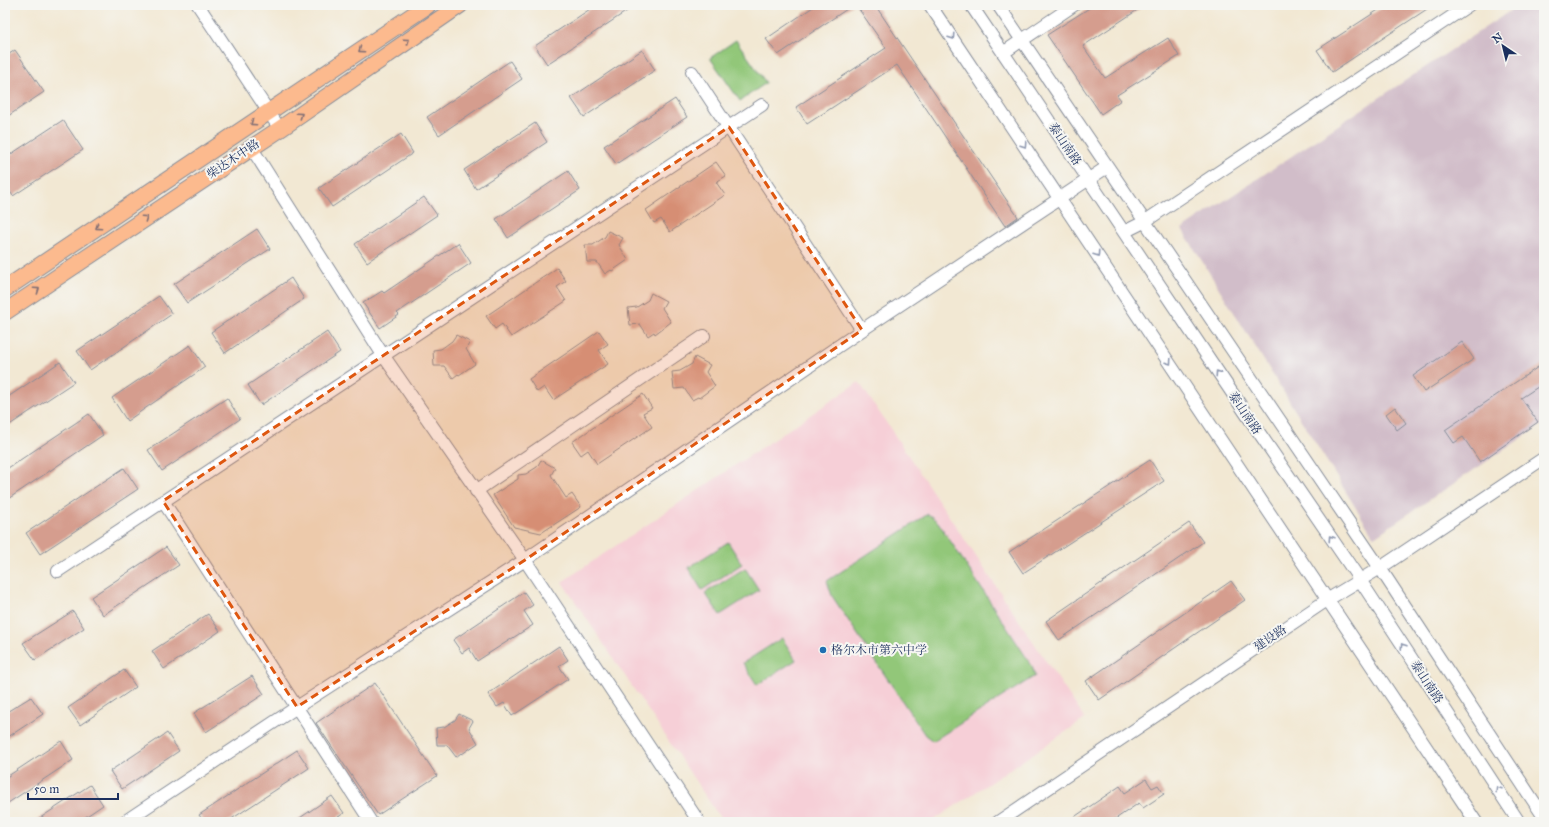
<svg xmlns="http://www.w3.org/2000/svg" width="1549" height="827" font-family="'IM FELL Great Primer','Noto Serif SC',serif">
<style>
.built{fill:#f6cfd7}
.industrial{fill:#d1bdc9}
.green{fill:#92c779;stroke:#567b6c}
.building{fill:#d59d8e}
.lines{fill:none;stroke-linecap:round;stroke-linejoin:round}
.minor-casing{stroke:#868c98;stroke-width:14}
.major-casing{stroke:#868c98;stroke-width:18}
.minor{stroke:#fff;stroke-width:12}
.major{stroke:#fcba8e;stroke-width:16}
.oneway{stroke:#8d97ae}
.oneway2{stroke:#806e74}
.marked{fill:#de5710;fill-opacity:0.2;stroke:#de5710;stroke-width:3;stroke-dasharray:8 5;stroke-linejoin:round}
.poi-dot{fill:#1f6fb2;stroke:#f6f6f2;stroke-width:1.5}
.labels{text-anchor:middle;stroke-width:4;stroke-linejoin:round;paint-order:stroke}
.street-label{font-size:12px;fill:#1b2f5e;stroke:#f6f6f2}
.poi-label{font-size:12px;fill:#1b2f5e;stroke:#f6f6f2;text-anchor:start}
</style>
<rect width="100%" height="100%" fill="#f6f6f2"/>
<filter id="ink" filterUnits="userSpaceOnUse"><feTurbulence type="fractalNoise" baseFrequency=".025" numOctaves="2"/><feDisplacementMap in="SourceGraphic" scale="8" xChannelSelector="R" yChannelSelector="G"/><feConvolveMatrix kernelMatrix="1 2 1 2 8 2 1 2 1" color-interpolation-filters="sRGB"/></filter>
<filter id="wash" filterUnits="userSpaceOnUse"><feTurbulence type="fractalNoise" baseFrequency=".012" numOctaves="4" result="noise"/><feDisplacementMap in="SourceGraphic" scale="16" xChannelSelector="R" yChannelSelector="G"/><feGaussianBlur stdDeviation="0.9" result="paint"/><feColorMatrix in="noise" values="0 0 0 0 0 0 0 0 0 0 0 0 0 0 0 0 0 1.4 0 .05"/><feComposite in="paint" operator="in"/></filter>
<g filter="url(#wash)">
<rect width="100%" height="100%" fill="#f2e8d3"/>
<!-- built -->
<path class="built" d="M859,382L1085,719L931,822H723L562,582Z"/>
<!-- industrial -->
<path class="industrial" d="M1519,5H1544V423L1374,537L1182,229Z"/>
<!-- green -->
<path class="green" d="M736,40L766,83L740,101L710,58Z
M928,514L938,522L1032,666L1035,676L933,741L925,735L832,596L827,581Z
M728,542L742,564L702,590L688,568Z
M745,568L759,590L720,615L705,593Z
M782,638L796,660L757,685L743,663Z"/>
<g id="blocks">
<!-- building -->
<path class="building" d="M596,5H636L547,64L535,46Z
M816,5H853L778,55L766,39Z
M856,5H875L1018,217L1005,226L897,65L807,124L796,107L886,48Z
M1094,5H1145L1083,46L1105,78L1168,38L1179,56L1117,95L1121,100L1101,114L1047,35Z
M1386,5H1433L1332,72L1317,50Z
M15,50L44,92L5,118V57Z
M642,50L655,70L584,117L571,98Z
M510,61L522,79L439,135L427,117Z
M675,99L687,117L616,164L604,146Z
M63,120L83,150L13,196L5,184V158Z
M535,123L547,142L476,189L464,170Z
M401,134L413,153L332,207L319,188Z
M716,162L726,176L716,182L725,195L670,232L661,219L654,223L646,210Z
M568,171L580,190L508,238L496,219Z
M424,197L437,215L367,262L355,244Z
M257,229L270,249L187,303L174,284Z
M608,231L623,238L619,245L628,260L612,271L611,270L605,274L597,262H587L585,245H593L605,237Z
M458,243L471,263L397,313L399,315L380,328L363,303L382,291L384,293Z
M557,268L566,281L557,287L566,301L511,337L502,324L495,329L486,316Z
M291,278L304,299L225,353L211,332Z
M651,293L666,301L662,308L671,322L655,334L654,332L648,336L640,324L630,325L628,308L637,307L648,300Z
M159,296L172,314L90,370L77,351Z
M599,331L608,344L599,350L608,364L553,400L544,387L537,392L529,379Z
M327,332L340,352L261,405L248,385Z
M456,335L470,342L466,349L475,364L459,375L458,374L453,378L444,366H434L433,350L441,349L452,341Z
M1462,342L1474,359L1424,392L1413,376Z
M190,345L205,367L127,421L112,398Z
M695,357L710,365L706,372L715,386L699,398L698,397L692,400L684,388L674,389L672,372L680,371L692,364Z
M60,362L74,382L5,428V399Z
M1544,363V383L1521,398L1538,422L1480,462L1463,437L1454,443L1445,430Z
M643,394L652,408L643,413L652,427L597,464L588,450L581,455L572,442Z
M227,398L240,419L162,471L148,450Z
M1395,407L1406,423L1397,430L1386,414Z
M89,414L103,435L5,501V470Z
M541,460L555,468L551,475L566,498L572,494L581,507L541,533L514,527L493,495L518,479V475L526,474L537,467Z
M1150,460L1164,481L1023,573L1009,552Z
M124,468L138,489L40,554L26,533Z
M1189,523L1203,542L1059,640L1046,621Z
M166,547L179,565L103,615L91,597Z
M1231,581L1245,600L1099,700L1086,681Z
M524,592L533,605L524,611L533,625L477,661L469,648L462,653L453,640Z
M73,611L84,628L35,660L23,643Z
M208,614L220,631L164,669L152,651Z
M559,646L568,660L559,666L568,679L512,716L504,703L497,707L488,694Z
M124,670L136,687L80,725L68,708Z
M252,676L264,694L206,732L194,713Z
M375,683L437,776L378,815L316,723Z
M31,697L43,714L5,739V713Z
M459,714L473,721L469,728L478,743L462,754L461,753L456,757L447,745H437L436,728L444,727L455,720Z
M167,733L179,751L122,789L110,771Z
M61,741L73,760L5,805V778Z
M297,750L309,768L227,822H204L199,815Z
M1146,779L1152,788L1158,785L1164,794L1143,808L1139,803L1111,822H1067L1120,786L1125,793Z
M90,785L103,805L78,822H34Z
M332,796L344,813L331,822H294Z"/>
</g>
</g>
<g filter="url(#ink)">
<use href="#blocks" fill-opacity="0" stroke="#868c98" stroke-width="1"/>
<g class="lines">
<defs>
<path id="minor" d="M198,5L280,129
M930,5L1476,822
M971,5L1247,415L1360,580L1519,822
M998,5L1380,568L1544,817
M1003,53L1074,5
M692,72L862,330
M251,147L383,355L525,560L699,822
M1124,232L1144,222L1469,5
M476,491L704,336
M163,501L371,822
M58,571L762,105
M124,822L297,707L525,560L862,330L1107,167
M998,822L1327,600L1380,568L1544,458"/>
<path id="major" d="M5,289L428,5
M5,312L280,129L460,5"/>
</defs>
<!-- minor casing -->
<use href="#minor" class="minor-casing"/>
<!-- major casing -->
<use href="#major" class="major-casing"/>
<!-- minor -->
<use href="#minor" class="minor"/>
<!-- major -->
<use href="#major" class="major"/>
</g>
<!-- one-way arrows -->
<defs><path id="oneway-chevron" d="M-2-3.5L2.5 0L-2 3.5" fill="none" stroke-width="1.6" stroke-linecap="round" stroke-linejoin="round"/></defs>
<g class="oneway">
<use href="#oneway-chevron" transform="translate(952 37) rotate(56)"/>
<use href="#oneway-chevron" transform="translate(1024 145) rotate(56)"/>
<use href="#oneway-chevron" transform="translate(1097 254) rotate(56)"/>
<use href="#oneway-chevron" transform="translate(1169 362) rotate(56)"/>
<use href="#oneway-chevron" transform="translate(1218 373) rotate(-124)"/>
<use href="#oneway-chevron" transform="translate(1331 538) rotate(-124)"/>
<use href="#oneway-chevron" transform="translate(1403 646) rotate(-123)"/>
<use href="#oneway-chevron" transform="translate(1498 789) rotate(-123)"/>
</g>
<g class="oneway2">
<use href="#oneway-chevron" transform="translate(407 41) rotate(-34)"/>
<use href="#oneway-chevron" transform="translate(361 50) rotate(146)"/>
<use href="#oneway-chevron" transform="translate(300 115) rotate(-34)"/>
<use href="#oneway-chevron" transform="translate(253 123) rotate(146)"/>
<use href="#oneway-chevron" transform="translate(145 218) rotate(-34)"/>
<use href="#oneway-chevron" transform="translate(98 227) rotate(146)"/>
<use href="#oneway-chevron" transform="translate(37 290) rotate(-34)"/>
</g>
</g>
<!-- marked area -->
<path class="marked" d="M729,127L862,330L525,560L297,707L163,501Z"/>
<!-- markers -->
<circle class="poi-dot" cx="823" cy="650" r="4"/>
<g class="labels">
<!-- street labels -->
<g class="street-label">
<text transform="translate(1065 144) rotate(56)" y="4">泰山南路</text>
<text transform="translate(233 159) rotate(-34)" y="4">柴达木中路</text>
<text transform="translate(1245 413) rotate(56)" y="4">泰山南路</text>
<text transform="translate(1270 638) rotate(-34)" y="4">建设路</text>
<text transform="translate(1427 682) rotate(57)" y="4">泰山南路</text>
</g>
<!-- poi labels -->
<g class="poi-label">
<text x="831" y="654">格尔木市第六中学</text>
</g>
</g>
<!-- margin -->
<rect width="1549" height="827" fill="none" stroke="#f6f6f2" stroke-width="20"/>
<!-- north arrow -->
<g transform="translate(1503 46) rotate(325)" stroke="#f6f6f2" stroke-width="3" paint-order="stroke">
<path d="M0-3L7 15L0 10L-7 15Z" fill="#1b2f5e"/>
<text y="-6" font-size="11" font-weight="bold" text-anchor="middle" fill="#1b2f5e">N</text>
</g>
<!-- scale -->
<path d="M28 793v6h90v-6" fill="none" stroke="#1b2f5e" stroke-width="2"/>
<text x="34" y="793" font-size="12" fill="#1b2f5e" stroke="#f6f6f2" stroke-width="3" paint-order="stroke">50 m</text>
</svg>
